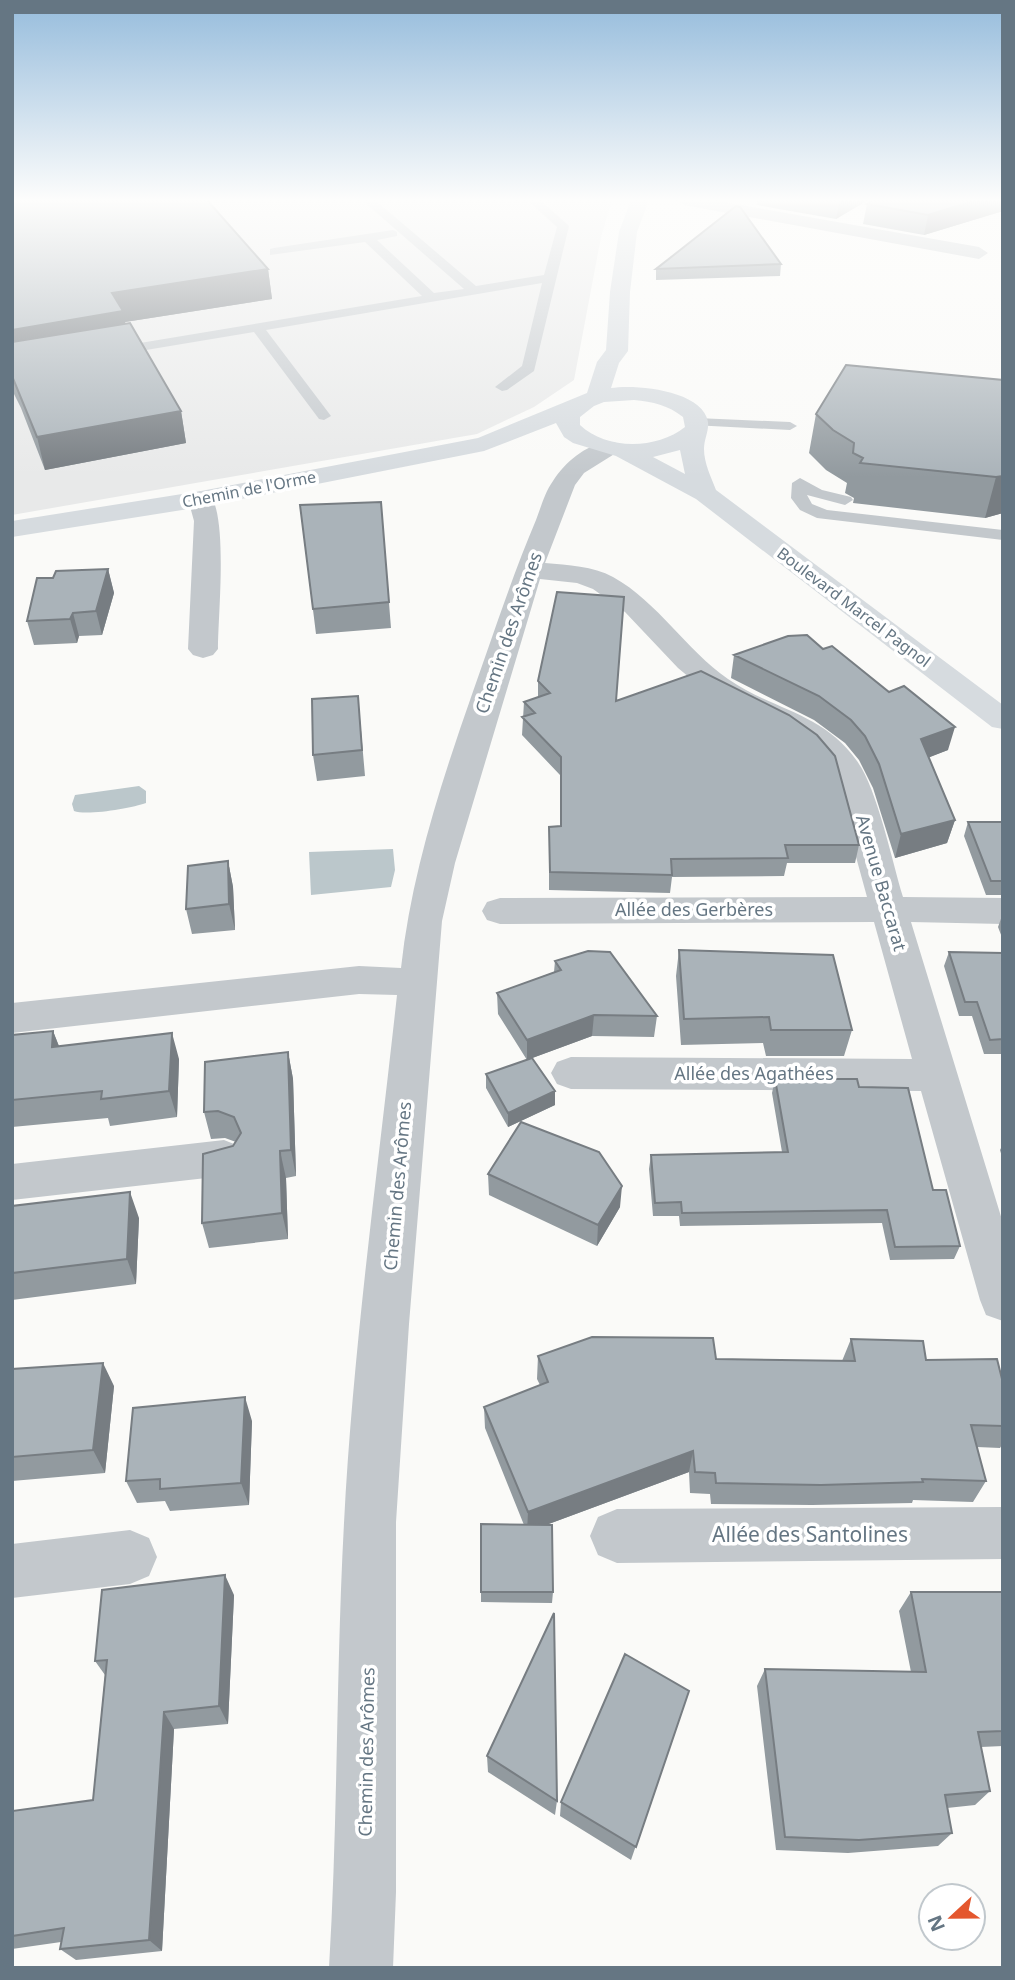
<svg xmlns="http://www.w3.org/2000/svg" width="1015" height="1980" font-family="'Noto Sans',sans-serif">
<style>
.built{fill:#e8e9e9}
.water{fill:#bbc7cb}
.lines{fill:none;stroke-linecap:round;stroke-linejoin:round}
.lane{fill:#c3c8cc;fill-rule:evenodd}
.street{fill:#c3c8cc;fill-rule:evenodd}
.secondary{fill:#d6dbdf;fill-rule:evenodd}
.wall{fill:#929a9f}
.shaded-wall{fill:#777d82}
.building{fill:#aab3b9;stroke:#777d82;stroke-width:2}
.labels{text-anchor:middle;stroke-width:7;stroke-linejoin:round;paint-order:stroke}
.far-street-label{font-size:16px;fill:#657683;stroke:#fff}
.street-label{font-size:18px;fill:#657683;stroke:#fff}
.near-street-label{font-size:21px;fill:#657683;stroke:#fff}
</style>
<rect width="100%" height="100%" fill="#fafaf8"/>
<!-- built -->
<path class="built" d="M12,200H612L601,237L574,380L534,407L477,434L12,515Z"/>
<!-- water -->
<path class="water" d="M139,786L146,791V803C132,808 87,816 74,811L72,804L75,795Z
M393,849L395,870L391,887L311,895L309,852Z"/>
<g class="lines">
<!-- lane -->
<path class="lane" d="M362,200H375L476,286L544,275L557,227L527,200H540L567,224L569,226L534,371L507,390L502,391L495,387L522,366L542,283L266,330L331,416L324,420L319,419L254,332L110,356L103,352L110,348L422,296L365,242L270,255V249L274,248L393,230L397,232V236L377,240L434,293L464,289Z
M697,418L790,422L797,426L790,430L692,425L690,422L692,419Z
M800,478L822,490L851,497L853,500L845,505L807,495L812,504L827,510L1003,530V540L817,518L800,510L791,498L792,483Z"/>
<!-- street -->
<path class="street" d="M675,200H713L979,247L988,253L979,259L684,205Z
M607,441L616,443L619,448L616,453L584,473L575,485L545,563C568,565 593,566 613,577C658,602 686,650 728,679C774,711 822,712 857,761C877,788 892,861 903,897L1003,898V924L911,922L1003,1223V1321L986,1315L980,1300L921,1091L571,1089L557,1084L551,1073L557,1062L571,1057L912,1059L874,922L500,924L487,920L482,911L487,902L500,898L867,897L833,773L815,751L787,731L707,692L678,668L625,612L593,589L577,583L540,579L455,863L442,921L409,1324L396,1522V1892L393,1968H329C338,1820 336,1671 344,1523C353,1347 378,1170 397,995L359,994L12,1033V1003L359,966L401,968C414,848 459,733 498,620C510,586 522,553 536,520C541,507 545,492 553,481C565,462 585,446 607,441Z
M201,491L210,494C228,520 218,614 218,649L213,655L203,658L193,655L188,649L194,521L188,499L192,494Z
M224,1140L239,1146L245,1158L239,1170L224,1176L12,1200V1164Z
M1003,1507V1559L617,1563L598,1555L590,1536L598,1517L617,1509Z
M130,1530L149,1538L157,1557L149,1576L130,1584L12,1598V1544Z"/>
<!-- secondary -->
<path class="secondary" d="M631,200H649L637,232L630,292L628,351L619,363L611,388C635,384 703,390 708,422C709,431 704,439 704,449C704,463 711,477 716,490L1003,705V729L992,727L696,499L616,456L573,443L564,437L556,423L484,451L201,507L12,537V521L201,491L478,438L587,393L597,362L606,350L610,292L619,232ZM634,400C653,402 668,405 683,417L685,427C656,450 606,450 580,425V417L594,406L604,402ZM680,450L685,474L653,457Z"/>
</g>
<!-- wall -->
<path class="wall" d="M12,200L268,269L272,299L125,322L181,411L186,443L45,470L21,408L12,390Z
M757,200H868L836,219L757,205Z
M1003,200V211L924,235L863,224L867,204Z
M781,264L780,276L656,280V269Z
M1003,380V513L985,518L853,503L854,498L845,493L847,483L826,470L809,453L816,414Z
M381,502L391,628L316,634L300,505Z
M108,569L114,593L102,635L79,636L77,643L34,645L27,621L53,578Z
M823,649L948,750L929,757L955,820L947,843L895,858L873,788L859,760L845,743L814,720L731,678L734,655Z
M538,681L616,701L859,845L855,863H787L784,876L672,877L670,893L549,890V827L560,826V775L522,735L524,702L538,697Z
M358,696L365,776L317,781L313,755Z
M968,822H1003V895H986L964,836Z
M228,861L233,887L235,930L192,934L186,909Z
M1003,913V940L998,927Z
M679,950L852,1030L844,1056H766L763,1043L681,1045L676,976Z
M949,952L1003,953V1054H984L972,1016H959L944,966Z
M555,961L657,1016L654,1037L592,1036L532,1058L555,1091V1105L508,1127L486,1088V1074L527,1060L498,1014L497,993L554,972Z
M53,1031L59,1046L179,1059L177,1117L110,1126L108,1118L12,1127V1035Z
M288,1052L293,1079L296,1176L286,1178L288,1239L209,1248L202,1223L236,1142L225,1138L211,1139L204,1112Z
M775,1079L859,1087L933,1190L960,1246L954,1259L890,1260L882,1223L680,1226L679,1216H653L649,1169L651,1155L782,1152L772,1093Z
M1003,1144V1160L1000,1150Z
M488,1174L620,1207L597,1246L489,1195Z
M12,1206L139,1218L136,1284L12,1300Z
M851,1339L926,1360L1003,1383V1443L1000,1448L977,1447L986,1481L973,1502L913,1500L912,1503L812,1505L711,1504L710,1494L690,1493L689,1472L546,1525L553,1592L552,1603L481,1602V1592L524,1525L485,1428L484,1407L540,1385L537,1379L538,1356L842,1361Z
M12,1369L114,1386L105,1473L12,1481Z
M252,1421L249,1505L170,1511L165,1501L137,1503L126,1481Z
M911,1592H1003V1746L981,1747L990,1791L975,1805L947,1808L952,1833L938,1846L848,1853L776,1850L757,1686L765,1669L911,1672L899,1611Z
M234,1595L228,1724L174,1729L162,1951L76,1960L60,1949L61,1942L12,1949V1811L93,1800L105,1675L95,1661Z
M689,1691L631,1860L560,1816L561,1802Z
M487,1756L557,1801L555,1815L488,1772Z"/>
<!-- shaded-wall -->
<path class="shaded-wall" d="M840,200H868L836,219Z
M977,200H1003V211L924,235L928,215Z
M268,269L272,299L125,322L129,342L12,362V330L112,293Z
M181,411L186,443L45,470L37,437Z
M1003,476V513L985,518L996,477Z
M108,569L114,593L102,635L96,611Z
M73,613L79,636L77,643L70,619Z
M955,727L948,750L915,763L921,739Z
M955,820L947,843L895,858L901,834Z
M228,861L233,887L235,930L229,904Z
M594,1015L592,1036L527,1060V1040Z
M53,1031L63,1057L52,1047Z
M172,1033L179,1059L177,1117L169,1091Z
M288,1052L293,1079L296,1176L291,1150Z
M555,1091V1105L508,1127V1113Z
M280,1151L286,1178L288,1239L282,1213Z
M622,1186L620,1207L597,1246L598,1225Z
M130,1192L139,1218L136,1284L127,1259Z
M103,1363L114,1386L105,1473L93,1450Z
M245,1397L252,1421L249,1505L241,1483Z
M693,1451L689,1472L527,1532L528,1512Z
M225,1575L234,1595L228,1724L219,1706Z
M164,1712L174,1729L162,1951L149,1940Z"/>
<!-- building -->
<path class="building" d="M12,200H207L268,269L112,293L123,311L12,330Z
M873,200H977L928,215L867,204Z
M736,206L740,207L781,264L656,269Z
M130,323L181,411L37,437L12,376V342Z
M846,365L1003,380V476L996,477L860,463L863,458L853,453L854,443L833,430L816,414Z
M381,502L389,602L313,609L300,505Z
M108,569L96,611L73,613L70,619L27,621L37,578H53L56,571Z
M557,592L624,597L616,701L701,671L789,715L817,735L835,756L859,845H785L788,858L671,859L672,875L550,872L549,827L561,826V757L522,717L535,713L524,702L550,693L538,681Z
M807,635L823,649L832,646L889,692L904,686L955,727L921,739L955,820L901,834L879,764L865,736L851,720L819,696L734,655L788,636Z
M358,696L362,750L313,755L312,699Z
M968,822H1003V881H991Z
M228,861L229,904L186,909L188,866Z
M679,950L833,955L852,1030H771L769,1017L684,1019Z
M588,951L610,952L657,1016L594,1015L527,1040L497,993L561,970L555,961Z
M949,952L1003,953V1039L990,1040L977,1002H965Z
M53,1031L52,1047L172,1033L169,1091L101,1099L102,1091L12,1100V1035Z
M288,1052L291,1150L280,1151L282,1213L202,1223L203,1154L233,1146L241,1133L234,1117L218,1111L204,1112L205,1062Z
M532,1058L555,1091L508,1113L486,1074Z
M775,1079H857L859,1087L908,1088L933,1190H946L960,1246L895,1247L887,1210L682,1213L681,1202L655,1203L651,1155L788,1152Z
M521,1122L599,1152L622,1186L598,1225L488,1174Z
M130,1192L127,1259L12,1273V1206Z
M592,1337L713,1338L716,1359L855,1361L851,1339L923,1341L926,1360L997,1359L1003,1383V1426L971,1425L986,1481L922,1479L923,1482L821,1485L716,1483L715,1473L695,1472L693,1451L528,1512L484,1407L548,1382L538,1356Z
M103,1363L93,1450L12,1457V1369Z
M245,1397L241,1483L160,1489V1479L126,1481L133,1408Z
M481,1524L552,1525L553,1592H481Z
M225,1575L219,1706L164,1712L149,1940L60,1949L64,1928L12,1936V1811L93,1800L107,1660L95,1661L102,1590Z
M911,1592H1003V1731L978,1732L990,1791L945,1795L952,1833L859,1840L785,1837L765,1669L926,1672Z
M554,1613L557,1801L487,1756Z
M625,1654L689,1691L636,1847L561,1802Z"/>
<!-- sky -->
<linearGradient id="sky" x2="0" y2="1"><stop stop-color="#96bcdc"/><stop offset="0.42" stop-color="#fdfdfc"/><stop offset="1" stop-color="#fdfdfc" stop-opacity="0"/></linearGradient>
<rect width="1015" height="477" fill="url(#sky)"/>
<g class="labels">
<!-- far-street labels -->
<g class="far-street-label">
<text transform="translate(249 489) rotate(-11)" y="6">Chemin de l'Orme</text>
<text transform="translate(854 607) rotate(37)" y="6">Boulevard Marcel Pagnol</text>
</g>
<!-- street labels -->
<g class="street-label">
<text transform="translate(509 633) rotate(-71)" y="6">Chemin des Arômes</text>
<text transform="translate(881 883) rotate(74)" y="6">Avenue Baccarat</text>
<text x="694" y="916">Allée des Gerbères</text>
<text x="754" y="1080">Allée des Agathées</text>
<text transform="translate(398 1186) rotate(-85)" y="6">Chemin des Arômes</text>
<text transform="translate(367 1752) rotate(-89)" y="6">Chemin des Arômes</text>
</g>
<!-- near-street labels -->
<g class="near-street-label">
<text x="810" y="1542">Allée des Santolines</text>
</g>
</g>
<!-- border -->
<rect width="1015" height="1980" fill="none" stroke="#657683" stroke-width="28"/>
<!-- north arrow -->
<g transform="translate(952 1917) rotate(248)"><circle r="33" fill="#ffffff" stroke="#c1c8cd" stroke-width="2"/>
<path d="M0-5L12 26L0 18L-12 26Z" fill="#e4572e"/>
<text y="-10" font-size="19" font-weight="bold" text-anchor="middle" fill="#657683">N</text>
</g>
</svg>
